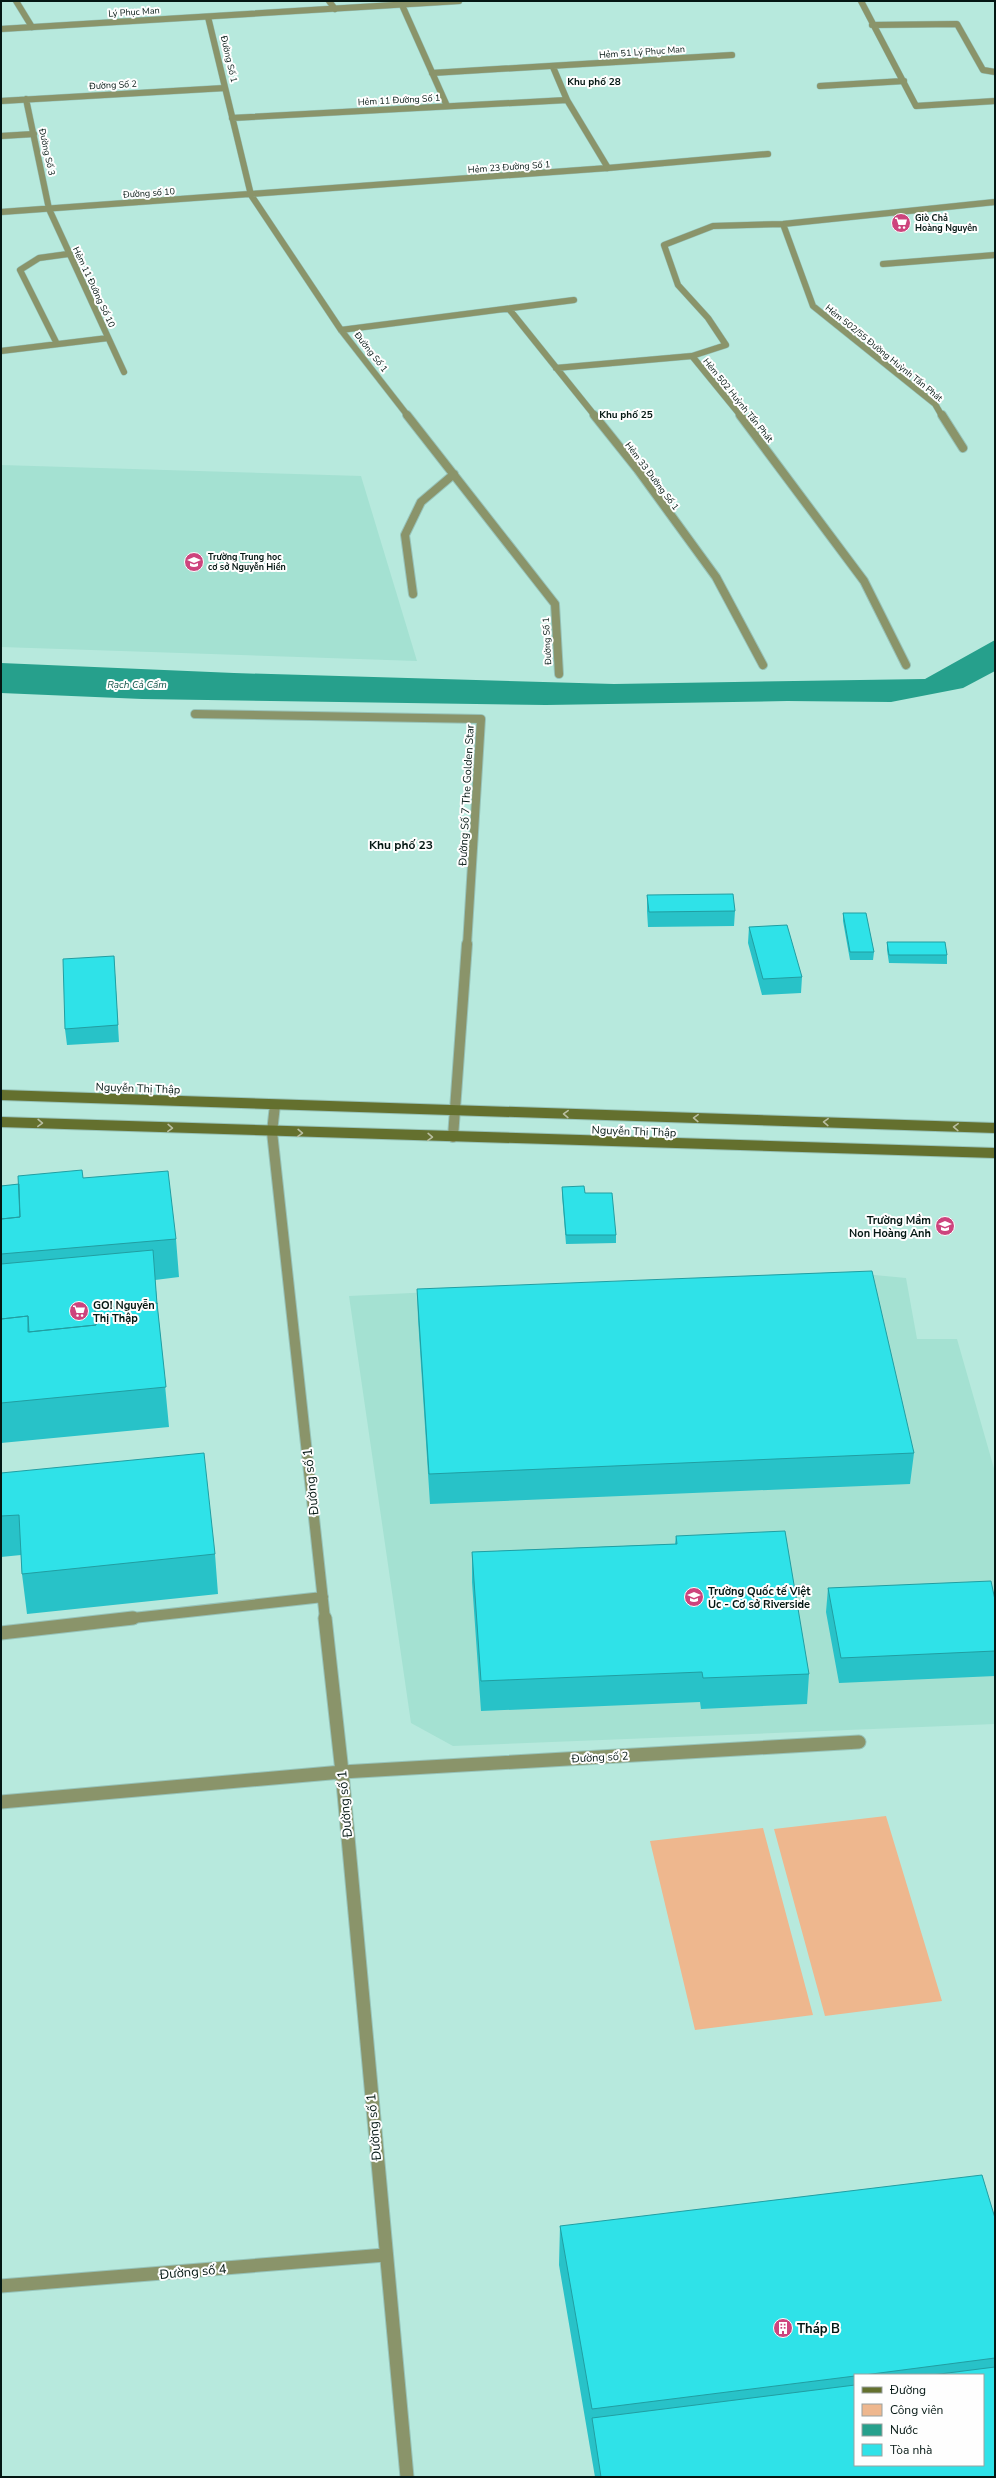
<svg xmlns="http://www.w3.org/2000/svg" width="996" height="2478" font-family="'Nunito Sans',sans-serif">
<style>
.built{fill:#a4e1d2}
.green{fill:#eeb78e}
.water{fill:#26a08c}
.lines{fill:none;stroke-linecap:round;stroke-linejoin:round}
.minor-far3-casing{stroke:#97c3b9;stroke-width:7}
.minor-far2-casing{stroke:#97c3b9;stroke-width:10}
.minor-far1-casing{stroke:#97c3b9;stroke-width:12}
.minor-casing{stroke:#97c3b9;stroke-width:15}
.tertiary-casing{stroke:#97c3b9;stroke-width:7}
.secondary-casing{stroke:#97c3b9;stroke-width:12}
.minor-far3{stroke:#8a946a;stroke-width:6}
.minor-far2{stroke:#8a946a;stroke-width:8}
.minor-far1{stroke:#8a946a;stroke-width:10}
.minor{stroke:#8a946a;stroke-width:13}
.tertiary{stroke:#8a946a;stroke-width:6}
.secondary{stroke:#64702e;stroke-width:10}
.wall{fill:#28c2c8;fill-rule:evenodd}
.building{fill:#2fe2e8;stroke:#219ea2}
.oneway{stroke:#b9bea0}
.labels{text-anchor:middle;stroke-width:4;stroke-linejoin:round;paint-order:stroke}
.far-street-label{font-size:9px;fill:#041713;stroke:#fefefe}
.far-poi-label{font-size:9px;font-weight:bold;fill:#041713;stroke:#fefefe;text-anchor:start}
.far-neighbourhood-label{font-size:10px;font-weight:bold;fill:#041713;stroke:#fefefe}
.far-water-label{font-size:10px;font-style:italic;fill:#145449;stroke:#fefefe}
.street-label{font-size:11px;fill:#041713;stroke:#fefefe}
.poi-label{font-size:11px;font-weight:bold;fill:#041713;stroke:#fefefe;text-anchor:start}
.neighbourhood-label{font-size:12px;font-weight:bold;fill:#041713;stroke:#fefefe}
.near-street-label{font-size:13px;fill:#041713;stroke:#fefefe}
.near-poi-label{font-size:13px;font-weight:bold;fill:#041713;stroke:#fefefe;text-anchor:start}
</style>
<rect width="100%" height="100%" fill="#b7e9dd"/>
<!-- built -->
<path class="built" d="M1,465L361,476L417,661L1,647Z
M843,1272L906,1278L917,1339H957L995,1472V1724L453,1746L411,1723L349,1296Z"/>
<!-- green -->
<path class="green" d="M886,1816L942,2001L825,2016L774,1829Z
M763,1828L813,2015L695,2030L650,1841Z"/>
<!-- water -->
<path class="water" d="M995,640V671L963,688L891,702L787,701L546,705L142,699L1,693V663L234,673L614,684L925,679Z"/>
<g class="lines">
<defs>
<path id="minor-far3" d="M16,1L32,27
M329,1L335,9
M861,1L916,106L995,101
M402,5L447,106
M208,17L251,195L341,330L408,416
M872,25L957,24L983,70L995,72
M553,67L567,100L608,168
M432,73L732,55
M820,86L904,81
M26,99L49,209L124,372
M1,101L225,88
M232,118L567,100
M1,136L34,134
M1,212L608,168L768,154
M783,224L813,306L935,404L942,416
M883,264L995,255
M509,309L595,416
M341,330L574,300
M57,344L20,270L39,258L68,254
M1,351L108,338
M556,368L692,356
M741,416L692,356L726,345L708,318L678,285L664,245L713,226L783,224L995,202"/>
<path id="minor-far2" d="M407,415L555,604L559,674
M594,415L638,470L716,577L763,665
M740,415L864,581L906,665
M942,415L963,448
M413,594L405,535L421,502L454,474
M195,714L481,719L467,945"/>
<path id="minor-far1" d="M275,1105L272,1132L325,1619
M453,1137L467,944
M124,1619L323,1597"/>
<path id="minor" d="M325,1618L342,1772L407,2477
M1,1633L133,1618
M1,1802L342,1772L859,1742
M1,2286L385,2255"/>
<path id="tertiary" d="M1,29L459,1"/>
<path id="secondary" d="M1,1095L995,1128
M1,1122L995,1153"/>
</defs>
<!-- minor-far3 casing -->
<use href="#minor-far3" class="minor-far3-casing"/>
<!-- minor-far2 casing -->
<use href="#minor-far2" class="minor-far2-casing"/>
<!-- minor-far1 casing -->
<use href="#minor-far1" class="minor-far1-casing"/>
<!-- minor casing -->
<use href="#minor" class="minor-casing"/>
<!-- tertiary casing -->
<use href="#tertiary" class="tertiary-casing"/>
<!-- secondary casing -->
<use href="#secondary" class="secondary-casing"/>
<!-- minor-far3 -->
<use href="#minor-far3" class="minor-far3"/>
<!-- minor-far2 -->
<use href="#minor-far2" class="minor-far2"/>
<!-- minor-far1 -->
<use href="#minor-far1" class="minor-far1"/>
<!-- minor -->
<use href="#minor" class="minor"/>
<!-- tertiary -->
<use href="#tertiary" class="tertiary"/>
<!-- secondary -->
<use href="#secondary" class="secondary"/>
</g>
<!-- wall -->
<path class="wall" d="M647,895L735,911L734,926L648,927L647,911Z
M843,913L874,952L873,960H850L843,921Z
M749,927L802,977L801,993L762,995L748,943Z
M887,942L947,955V964L889,963L887,950Z
M114,956L119,1042L67,1045L65,1029Z
M83,1178L176,1239L179,1277L155,1280L169,1427L1,1443V1186Z
M562,1187L585,1193L616,1235V1243L566,1244L562,1195Z
M417,1289L914,1453L910,1484L430,1504L418,1319Z
M1,1473L215,1554L218,1594L27,1614L22,1574L21,1555L1,1557Z
M676,1536L809,1674L807,1704L701,1709L700,1702L481,1711L472,1582V1552L675,1544Z
M828,1588L995,1600V1676L839,1683L826,1612Z
M995,2218V2477H595L559,2265L560,2226ZM855,2375H983L855,2465Z"/>
<!-- building -->
<path class="building" d="M733,894L735,911L649,912L647,895Z
M843,913H866L874,952H850Z
M787,925L802,977L763,979L749,927Z
M887,942H945L947,955H889Z
M114,956L118,1025L65,1029L63,959Z
M82,1170L83,1178L168,1171L176,1239L1,1254V1219L20,1217L18,1176Z
M19,1184L20,1217L1,1219V1186Z
M584,1186L585,1193H612L616,1235H566L562,1187Z
M153,1250L157,1304V1303L95,1309L96,1325L29,1332L28,1316L1,1319V1264Z
M872,1271L914,1453L429,1474L417,1289Z
M157,1303L166,1387L1,1403V1319L28,1316V1332L96,1325L95,1309Z
M204,1453L215,1554L22,1574L19,1515L1,1516V1473Z
M785,1531L809,1674L703,1678L702,1672L481,1681L472,1552L677,1544L676,1536Z
M991,1581L995,1600V1651L841,1658L828,1588Z
M982,2175L995,2218V2358L864,2375H855V2376L592,2409L560,2226Z
M995,2367V2477H601L592,2418L855,2385V2465H983V2375H932Z"/>
<!-- one-way arrows -->
<defs><path id="oneway-chevron" d="M-2-3.5L2.5 0L-2 3.5" fill="none" stroke-width="1.6" stroke-linecap="round" stroke-linejoin="round"/></defs>
<g class="oneway">
<use href="#oneway-chevron" transform="translate(566 1114) rotate(-178)"/>
<use href="#oneway-chevron" transform="translate(696 1118) rotate(-178)"/>
<use href="#oneway-chevron" transform="translate(826 1122) rotate(-178)"/>
<use href="#oneway-chevron" transform="translate(40 1123) rotate(2)"/>
<use href="#oneway-chevron" transform="translate(956 1127) rotate(-178)"/>
<use href="#oneway-chevron" transform="translate(170 1128) rotate(2)"/>
<use href="#oneway-chevron" transform="translate(300 1133) rotate(2)"/>
<use href="#oneway-chevron" transform="translate(430 1137) rotate(2)"/>
</g>
<!-- icons -->
<defs>
<symbol id="supermarket-disc" viewBox="-11 -11 22 22"><circle r="9.5" fill="#cd447d" stroke="#fefefe"/><path d="M-6-5.5h2.5l.6 2H6L4.5 2H-2.5L-4.4-4H-6ZM-1.5 3.2a1.3 1.3 0 1 0 .1 0ZM3 3.2a1.3 1.3 0 1 0 .1 0Z" fill="#fff"/></symbol>
<symbol id="school-disc" viewBox="-11 -11 22 22"><circle r="9.5" fill="#cd447d" stroke="#fefefe"/><path d="M0-5L7-2L0 1L-7-2ZM-4 1L0 2.5L4 1V4Q0 6-4 4Z" fill="#fff"/></symbol>
<symbol id="building-disc" viewBox="-11 -11 22 22"><circle r="9.5" fill="#cd447d" stroke="#fefefe"/><path d="M-4-6H4V6H1V3H-1V6H-4ZM-2.5-4.3h1.7v1.8h-1.7ZM.8-4.3h1.7v1.8H.8ZM-2.5-1h1.7V.8h-1.7ZM.8-1h1.7V.8H.8Z" fill="#fff"/></symbol>
</defs>
<g fill-rule="evenodd">
<use href="#supermarket-disc" x="890" y="212" width="22" height="22"/>
<use href="#school-disc" x="183" y="551" width="22" height="22"/>
<use href="#school-disc" x="934" y="1215" width="22" height="22"/>
<use href="#supermarket-disc" x="68" y="1300" width="22" height="22"/>
<use href="#school-disc" x="683" y="1586" width="22" height="22"/>
<use href="#building-disc" x="772" y="2317" width="22" height="22"/>
</g>
<g class="labels">
<!-- far-street labels -->
<g class="far-street-label">
<text transform="translate(134 12) rotate(-4)" y="3">Lý Phục Man</text>
<text transform="translate(642 52) rotate(-4)" y="3">Hẻm 51 Lý Phục Man</text>
<text transform="translate(229 59) rotate(77)" y="3">Đường Số 1</text>
<text transform="translate(113 85) rotate(-3)" y="3">Đường Số 2</text>
<text transform="translate(399 100) rotate(-3)" y="3">Hẻm 11 Đường Số 1</text>
<text transform="translate(47 152) rotate(78)" y="3">Đường Số 3</text>
<text transform="translate(509 167) rotate(-4)" y="3">Hẻm 23 Đường Số 1</text>
<text transform="translate(149 193) rotate(-4)" y="3">Đường số 10</text>
<text transform="translate(94 287) rotate(65)" y="3">Hẻm 11 Đường Số 10</text>
<text transform="translate(371 352) rotate(52)" y="3">Đường Số 1</text>
<text transform="translate(884 353) rotate(39)" y="3">Hẻm 502/55 Đường Huỳnh Tấn Phát</text>
<text transform="translate(738 400) rotate(51)" y="3">Hẻm 502 Huỳnh Tấn Phát</text>
<text transform="translate(652 476) rotate(53)" y="3">Hẻm 33 Đường Số 1</text>
<text transform="translate(547 641) rotate(-93)" y="3">Đường Số 1</text>
</g>
<!-- far-poi labels -->
<g class="far-poi-label">
<text x="915" y="221">Giò Chả<tspan x="915" dy="10">Hoàng Nguyên</tspan></text>
<text x="208" y="560">Trường Trung học<tspan x="208" dy="10">cơ sở Nguyễn Hiền</tspan></text>
</g>
<!-- far-neighbourhood labels -->
<g class="far-neighbourhood-label">
<text x="594" y="85">Khu phố 28</text>
<text x="626" y="418">Khu phố 25</text>
</g>
<!-- far-water labels -->
<g class="far-water-label">
<text x="137" y="688">Rạch Cả Cấm</text>
</g>
<!-- street labels -->
<g class="street-label">
<text transform="translate(466 795) rotate(-87)" y="4">Đường Số 7 The Golden Star</text>
<text transform="translate(138 1088) rotate(2)" y="4">Nguyễn Thị Thập</text>
<text transform="translate(634 1131) rotate(2)" y="4">Nguyễn Thị Thập</text>
<text transform="translate(600 1757) rotate(-3)" y="4">Đường số 2</text>
</g>
<!-- poi labels -->
<g class="poi-label">
<text x="931" y="1224" text-anchor="end">Trường Mầm<tspan x="931" dy="13">Non Hoàng Anh</tspan></text>
<text x="93" y="1309">GO! Nguyễn<tspan x="93" dy="13">Thị Thập</tspan></text>
<text x="708" y="1595">Trường Quốc tế Việt<tspan x="708" dy="13">Úc - Cơ sở Riverside</tspan></text>
</g>
<!-- neighbourhood labels -->
<g class="neighbourhood-label">
<text x="401" y="849">Khu phố 23</text>
</g>
<!-- near-street labels -->
<g class="near-street-label">
<text transform="translate(310 1482) rotate(-96)" y="5">Đường số 1</text>
<text transform="translate(344 1804) rotate(-95)" y="5">Đường số 1</text>
<text transform="translate(373 2127) rotate(-95)" y="5">Đường số 1</text>
<text transform="translate(193 2271) rotate(-5)" y="5">Đường số 4</text>
</g>
<!-- near-poi labels -->
<g class="near-poi-label">
<text x="797" y="2333">Tháp B</text>
</g>
</g>
<!-- border -->
<rect width="996" height="2478" fill="none" stroke="#041713" stroke-width="4"/>
<!-- legend -->
<rect x="854" y="2374" width="130" height="92" fill="#fefefe" stroke="#9aa2a0"/>
<rect x="862" y="2387" width="20" height="6" fill="#64702e" stroke="#9aa2a0"/>
<text x="890" y="2394" font-size="12" fill="#041713">Đường</text>
<rect x="862" y="2404" width="20" height="12" fill="#eeb78e" stroke="#9aa2a0"/>
<text x="890" y="2414" font-size="12" fill="#041713">Công viên</text>
<rect x="862" y="2424" width="20" height="12" fill="#26a08c" stroke="#9aa2a0"/>
<text x="890" y="2434" font-size="12" fill="#041713">Nước</text>
<rect x="862" y="2444" width="20" height="12" fill="#2fe2e8" stroke="#9aa2a0"/>
<text x="890" y="2454" font-size="12" fill="#041713">Tòa nhà</text>
</svg>
